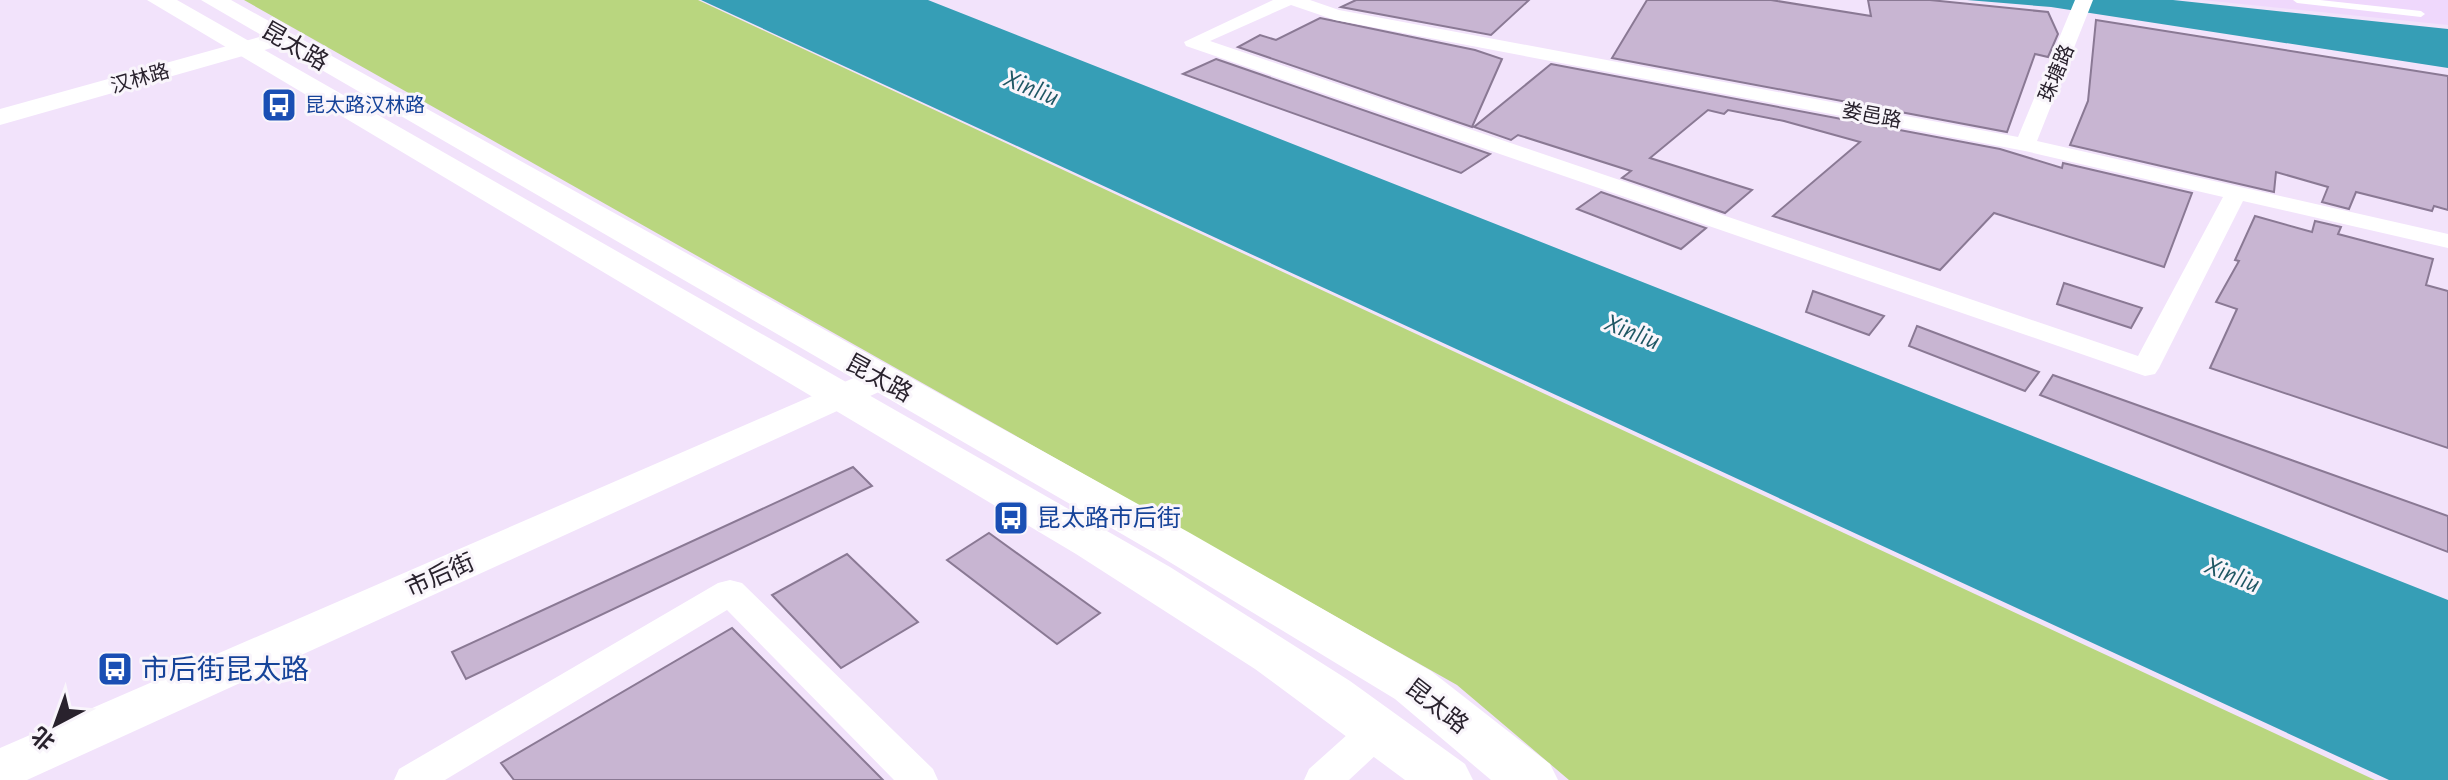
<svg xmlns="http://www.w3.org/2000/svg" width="2448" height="780" font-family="'Alegreya Sans','Noto Sans SC',sans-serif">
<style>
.built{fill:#efd8fc}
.green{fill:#b9d67f}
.water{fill:#369eb6}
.building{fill:#c8b5d2;stroke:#8a7994;stroke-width:2}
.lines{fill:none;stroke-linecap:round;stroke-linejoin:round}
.service{fill:#fff;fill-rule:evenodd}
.minor{fill:#fff;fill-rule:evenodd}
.tertiary{fill:#fff;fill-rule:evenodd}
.secondary{fill:#fff;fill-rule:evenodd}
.labels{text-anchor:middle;stroke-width:6;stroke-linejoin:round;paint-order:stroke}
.far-street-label{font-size:20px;fill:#29222d;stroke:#f9f5fb}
.far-transit-label{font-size:20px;fill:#164399;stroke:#f9f5fb;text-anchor:start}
.street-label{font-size:24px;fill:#29222d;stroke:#f9f5fb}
.transit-label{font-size:24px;fill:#164399;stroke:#f9f5fb;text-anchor:start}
.water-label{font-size:26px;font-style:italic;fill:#1f5764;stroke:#f9f5fb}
.near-transit-label{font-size:28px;fill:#164399;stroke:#f9f5fb;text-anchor:start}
</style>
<rect width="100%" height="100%" fill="#f2e3fb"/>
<!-- built -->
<path class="built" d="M2202,0H2448V25Z"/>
<!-- green -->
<path class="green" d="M244,0H698L2375,780H1569L1457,685Z"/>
<!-- water -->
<path class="water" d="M701,0H928L2448,600V780H2389Z
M1967,0H2173L2448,29V68L2051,7Z"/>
<!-- building -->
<path class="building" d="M1356,0H1529L1491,35L1341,7Z
M1647,0H1771L1871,16L1868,0H1930L2048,12L2058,34L2048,57L2035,54L2007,132L1612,58Z
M1320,18L1475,50L1502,59L1472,127L1238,47L1260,35L1276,40Z
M2096,20L2448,76V210L2434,206L2432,211L2356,192L2349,209L2322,202L2328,187L2276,172L2274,192L2070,145L2088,101Z
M1216,59L1490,154L1461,173L1183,74Z
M1551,64L2000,149L2062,168L2063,163L2192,193L2164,267L1994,213L1940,270L1773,216L1860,142L1784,121L1728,110L1724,114L1708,110L1650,158L1752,190L1725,213L1622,178L1631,171L1518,135L1511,140L1474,127Z
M1601,192L1706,228L1681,249L1577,209Z
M2255,216L2312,232L2315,221L2341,227L2338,234L2433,259L2426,285L2448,291V448L2210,368L2237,309L2216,302L2239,261L2235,260Z
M2064,283L2142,308L2131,328L2057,304Z
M1813,291L1884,316L1869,335L1806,312Z
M1917,326L2039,372L2025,391L1909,346Z
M2053,375L2448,516V552L2040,395Z
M853,467L872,486L466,679L452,652Z
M989,533L1100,613L1057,644L947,560Z
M847,554L918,622L841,668L772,595Z
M732,628L883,780H514L501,763Z"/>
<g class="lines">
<!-- service -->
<path class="service" d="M2293,0H2320L2421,11L2425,14L2421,17L2297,3Z"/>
<!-- minor -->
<path class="minor" d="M1273,0H1310L1339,10L2018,137L2075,0H2093L2037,141L2448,234V248L2243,201L2159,368L2155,374L2145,376L1186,46L1184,42ZM1291,5L1335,20L2025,151L2223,197L2138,356L1210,41Z
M730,580L742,583L933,769L938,780H894L727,610L445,780H394L399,769L718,583Z
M1380,713L1393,717L1399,728L1393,739L1349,780H1304L1309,769L1367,717Z"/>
<!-- tertiary -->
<path class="tertiary" d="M281,31L293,38L289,43L0,125V109Z
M879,367L892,370L897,378L892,386L27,780H0V748Z"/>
<!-- secondary -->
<path class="secondary" d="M147,0H177L1170,567L1350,681L1465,764L1473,780H1405L1255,669L1076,554Z
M201,0H231L1190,533L1431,671L1550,764L1558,780H1491L1395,699L1158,555Z"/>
</g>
<!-- icons -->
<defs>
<symbol id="bus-square" viewBox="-11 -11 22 22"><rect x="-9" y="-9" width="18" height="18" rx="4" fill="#1a4fb4" stroke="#f9f5fb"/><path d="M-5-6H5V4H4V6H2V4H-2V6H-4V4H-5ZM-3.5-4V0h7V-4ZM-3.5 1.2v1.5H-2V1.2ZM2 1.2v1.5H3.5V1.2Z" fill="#fff"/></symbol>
</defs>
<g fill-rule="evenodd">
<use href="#bus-square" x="259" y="85" width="40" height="40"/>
<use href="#bus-square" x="991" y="498" width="40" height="40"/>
<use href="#bus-square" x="95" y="649" width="40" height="40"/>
</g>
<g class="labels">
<!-- far-street labels -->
<g class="far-street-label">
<text transform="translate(2056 73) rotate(-67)" y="7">珠塘路</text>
<text transform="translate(140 78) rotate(-16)" y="7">汉林路</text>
<text transform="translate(1872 115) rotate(11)" y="7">娄邑路</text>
</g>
<!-- far-transit labels -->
<g class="far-transit-label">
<text x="305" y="112">昆太路汉林路</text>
</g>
<!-- street labels -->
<g class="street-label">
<text transform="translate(295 46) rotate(30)" y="8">昆太路</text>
<text transform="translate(879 378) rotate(29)" y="8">昆太路</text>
<text transform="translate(440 575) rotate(-24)" y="8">市后街</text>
<text transform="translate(1437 706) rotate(38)" y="8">昆太路</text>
</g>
<!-- transit labels -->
<g class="transit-label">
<text x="1037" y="526">昆太路市后街</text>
</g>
<!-- water labels -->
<g class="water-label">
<text transform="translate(1032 87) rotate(22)" y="9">Xinliu</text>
<text transform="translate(1633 331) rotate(22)" y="9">Xinliu</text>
<text transform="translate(2233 574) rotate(22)" y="9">Xinliu</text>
</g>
<!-- near-transit labels -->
<g class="near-transit-label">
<text x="141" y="679">市后街昆太路</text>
</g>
</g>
<!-- north arrow -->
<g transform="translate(56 724) rotate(221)" stroke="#f9f5fb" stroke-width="6" paint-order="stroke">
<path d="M0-6L14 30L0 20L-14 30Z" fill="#29222d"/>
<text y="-12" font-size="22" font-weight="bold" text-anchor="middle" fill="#29222d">北</text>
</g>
</svg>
